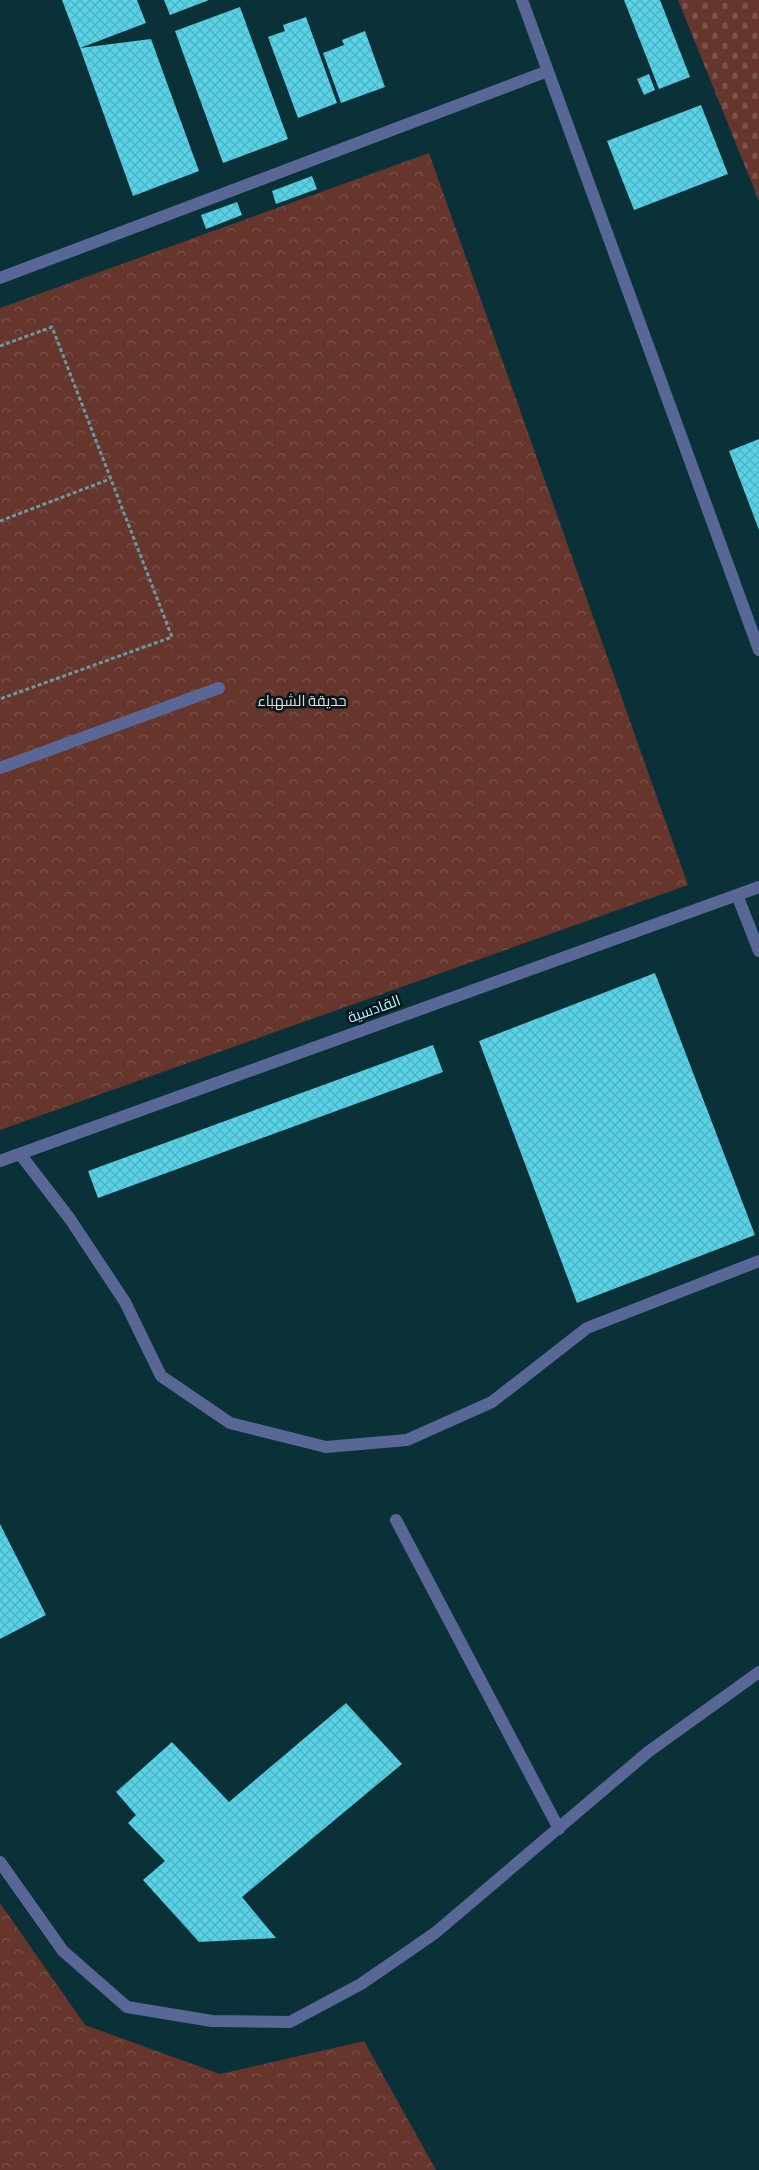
<svg xmlns="http://www.w3.org/2000/svg" width="759" height="2170" font-family="'Alegreya Sans',Cairo,sans-serif">
<style>
.forest{fill:url(#forest-crowns)}
.cemetery{fill:url(#cemetery-stones)}
.building{fill:url(#building-cross-hatch)}
.lines{fill:none;stroke-linecap:round;stroke-linejoin:round}
.path{stroke:#6b98a0;stroke-width:3;stroke-dasharray:4 2.5;stroke-linecap:butt}
.lane{stroke:#596797;stroke-width:12}
.street{stroke:#596797;stroke-width:12}
.labels{text-anchor:middle;stroke-width:5;stroke-linejoin:round;paint-order:stroke}
.park-label{font-size:15px;fill:#efd6d2;stroke:#00171c}
.street-label{font-size:15px;fill:#bff2fc;stroke:#00171c}
</style>
<defs>
<pattern id="forest-crowns" width="20" height="18" patternUnits="userSpaceOnUse" patternTransform="scale(1.25)"><rect width="20" height="18" fill="#66352c"/><path d="M2 6a3 3 0 1 1 6 0M12 15a3 3 0 1 1 6 0" fill="none" stroke="#7a534c"/></pattern>
<pattern id="cemetery-stones" width="16" height="16" patternUnits="userSpaceOnUse" patternTransform="scale(1.25)"><rect width="16" height="16" fill="#66352c"/><path d="M2 7V4a2 2 0 0 1 4 0v3zM10 15v-3a2 2 0 0 1 4 0v3z" fill="#7a534c"/></pattern>
<pattern id="building-cross-hatch" width="8" height="8" patternUnits="userSpaceOnUse" patternTransform="scale(1.25)"><rect width="8" height="8" fill="#57d2e7"/><path d="M0 0l8 8M0 8l8-8" fill="none" stroke="#50b0c0"/></pattern>
</defs>
<rect width="100%" height="100%" fill="#0a3137"/>
<!-- forest -->
<path class="forest" d="M429,153L688,885L0,1130V308Z
M0,1903L85,2025L220,2074L364,2041L436,2170H0Z"/>
<!-- cemetery -->
<path class="cemetery" d="M678,0H759V201Z"/>
<!-- building -->
<path class="building" d="M62,0H137L146,23L80,48Z
M164,0H209L170,15Z
M624,0H660L690,77L659,89Z
M240,7L288,139L223,163L175,31Z
M306,17L337,103L298,118L268,37L285,31L283,25Z
M365,31L385,87L341,103L323,53L344,45L342,40Z
M151,39L199,171L133,196L80,48Z
M649,74L655,90L644,95L637,79Z
M701,105L728,174L634,210L607,141Z
M312,176L317,189L276,204L272,191Z
M237,202L242,215L206,229L201,215Z
M759,439V530L729,451Z
M655,973L755,1235L577,1303L479,1041Z
M433,1045L443,1072L98,1198L88,1171Z
M0,1524L46,1615L0,1639Z
M346,1703L402,1764L242,1897L276,1938L199,1942L143,1880L165,1861L128,1823L136,1815L116,1792L172,1742L229,1802Z"/>
<g class="lines">
<!-- path -->
<path class="path" d="M0,346L52,327L172,637L0,699
M0,521L110,479"/>
<!-- lane -->
<path class="lane" d="M396,1520L559,1829"/>
<!-- street -->
<path class="street" d="M522,0L759,650
M0,278L548,71
M0,768L219,688
M737,895L759,951
M20,1154L70,1219L125,1302L161,1376L230,1423L326,1447L407,1440L492,1402L587,1328L759,1261
M0,1161L759,887
M0,1862L63,1951L127,2007L212,2021L290,2022L361,1984L435,1933L648,1752L759,1672"/>
</g>
<g class="labels">
<!-- park labels -->
<g class="park-label">
<text x="302" y="706">حديقة الشهباء</text>
</g>
<!-- street labels -->
<g class="street-label">
<text transform="translate(374 1009) rotate(-20)" y="5">القادسية</text>
</g>
</g>
</svg>
